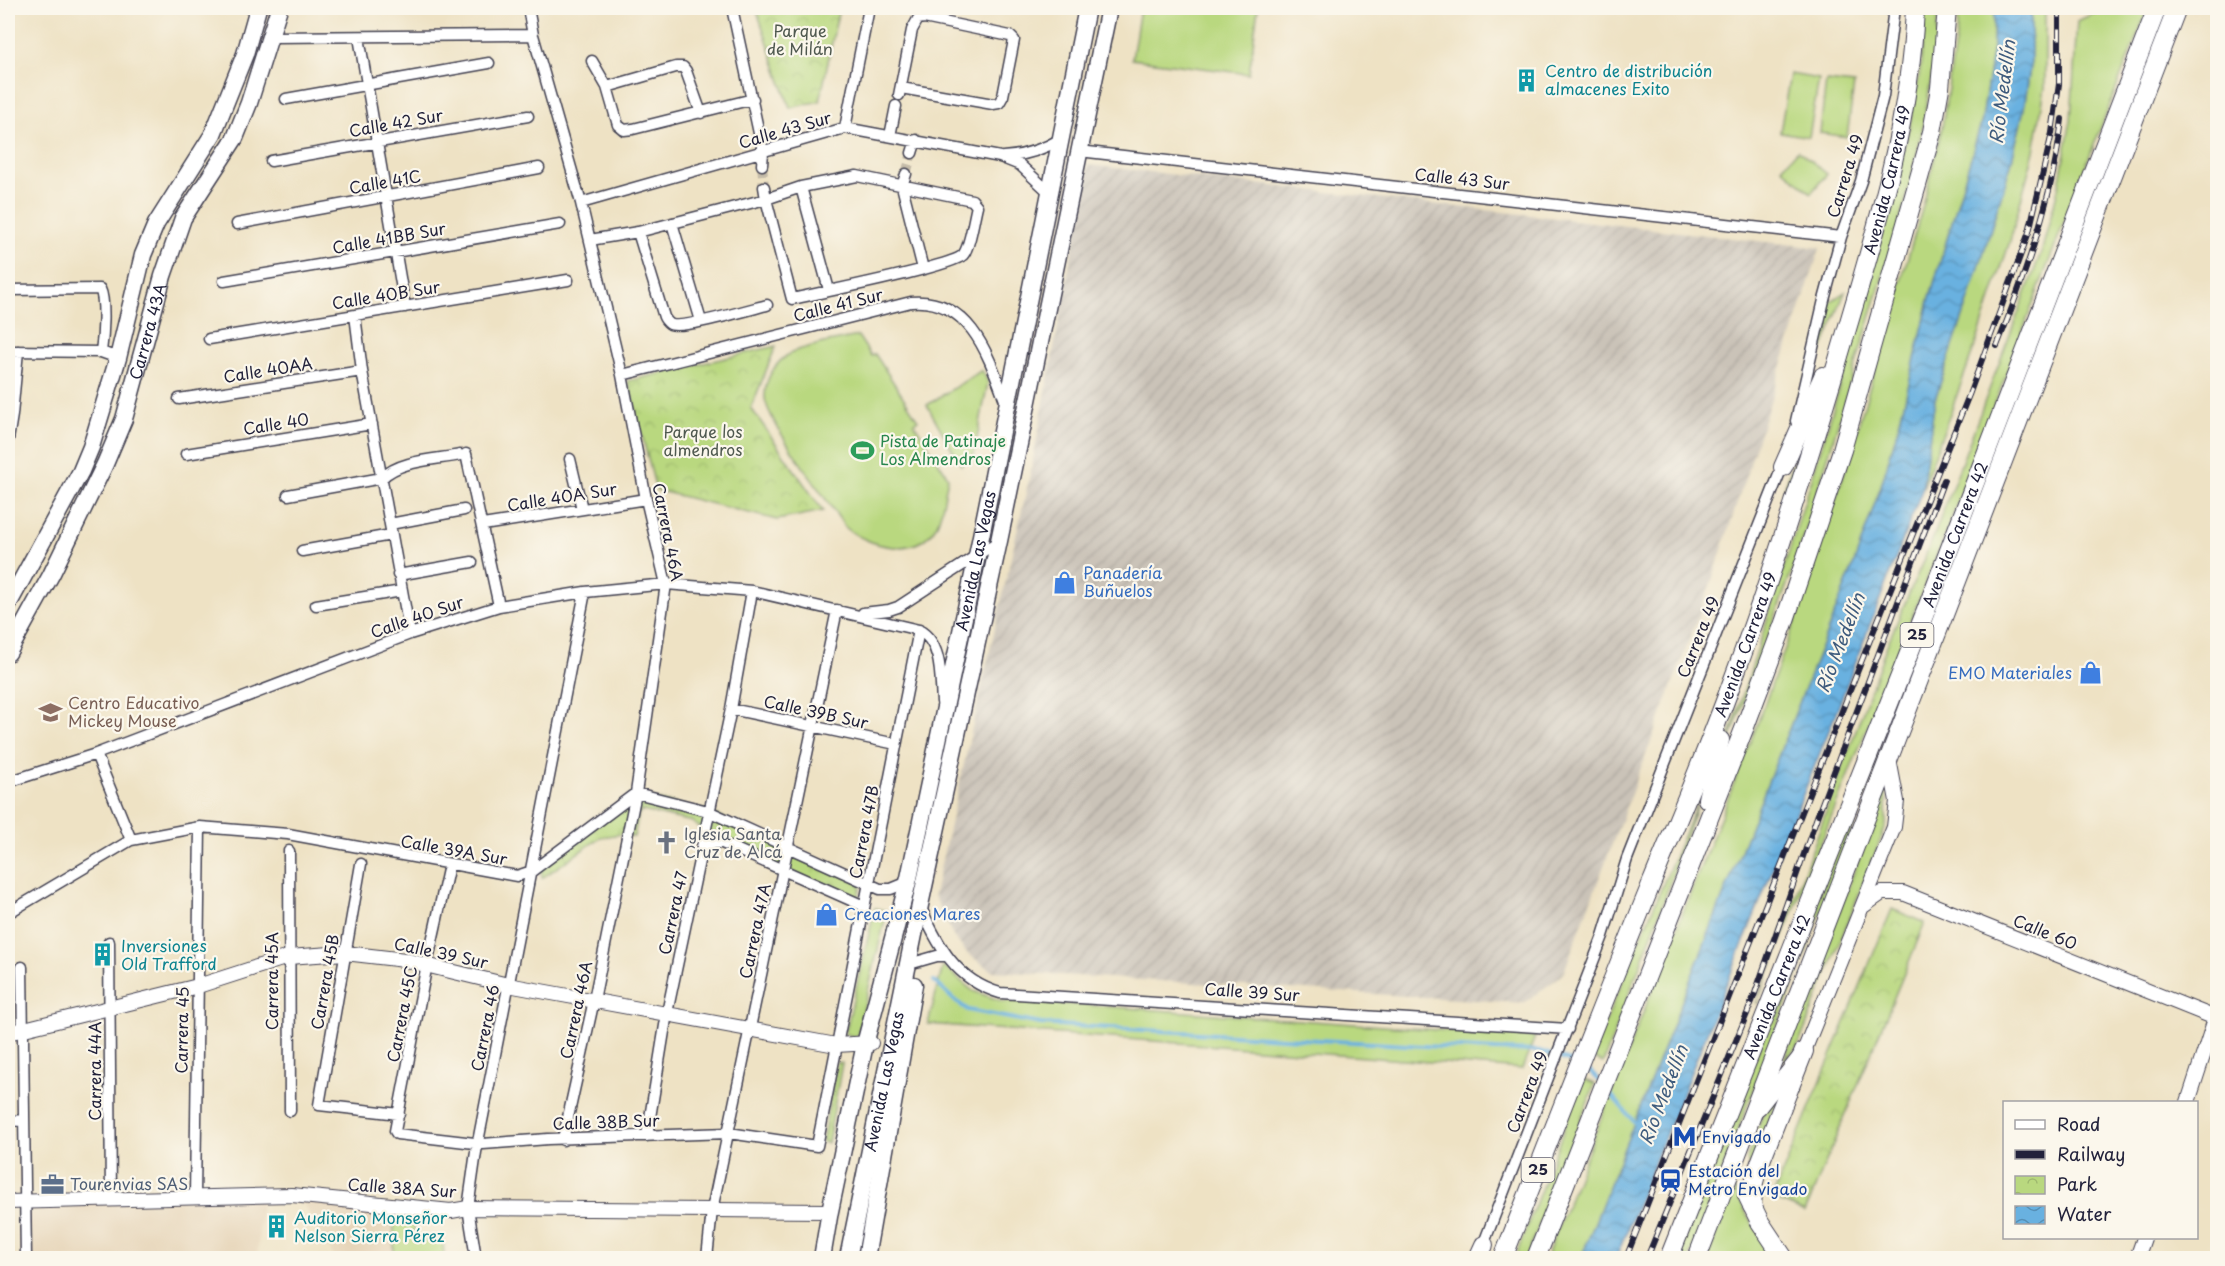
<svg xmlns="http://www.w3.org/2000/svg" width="2225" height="1266" font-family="'Playpen Sans',sans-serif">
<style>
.built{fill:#e6d4b7}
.industrial{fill:url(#industrial-furrows)}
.grass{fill:#b9d87f;stroke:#6e7d5d;stroke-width:1.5}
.park{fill:url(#park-crowns);stroke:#6e7d5d;stroke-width:1.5}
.water{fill:url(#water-waves);stroke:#466a8e;stroke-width:1.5}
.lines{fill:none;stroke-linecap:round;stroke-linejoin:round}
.stream{stroke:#69b1e0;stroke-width:4}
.street-tunnel{stroke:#c5bca9;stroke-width:10;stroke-dasharray:10 5;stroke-linecap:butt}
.street-casing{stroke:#413f50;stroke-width:13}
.secondary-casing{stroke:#413f50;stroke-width:16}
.primary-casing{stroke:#413f50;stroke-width:19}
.highway-casing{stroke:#413f50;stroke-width:20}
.street{stroke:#fff;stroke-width:10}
.secondary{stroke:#fff;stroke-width:14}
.primary{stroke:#fff;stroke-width:16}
.highway{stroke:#fff;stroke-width:18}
.rail-casing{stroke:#22223b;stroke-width:6}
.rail{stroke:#fbf7ec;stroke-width:4;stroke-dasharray:11;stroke-linecap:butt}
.labels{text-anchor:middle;stroke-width:4.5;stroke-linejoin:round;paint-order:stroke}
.shield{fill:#fbf7ec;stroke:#636270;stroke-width:1.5}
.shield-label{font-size:15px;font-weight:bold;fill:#22223b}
.park-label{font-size:16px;fill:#4f594f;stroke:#fbf7ec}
.culture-label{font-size:16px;fill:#0d838f;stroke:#fbf7ec;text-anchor:start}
.street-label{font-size:16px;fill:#22223b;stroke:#fbf7ec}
.leisure-label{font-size:16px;fill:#27864d;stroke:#fbf7ec;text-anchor:start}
.shop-label{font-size:16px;fill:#366cbe;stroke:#fbf7ec;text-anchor:start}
.education-label{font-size:16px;fill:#785e54;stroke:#fbf7ec;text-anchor:start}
.worship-label{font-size:16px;fill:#5b616d;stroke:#fbf7ec;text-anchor:start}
.transit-label{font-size:16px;fill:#164399;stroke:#fbf7ec;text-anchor:start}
.service-label{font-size:16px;fill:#4e5e75;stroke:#fbf7ec;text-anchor:start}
.water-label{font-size:18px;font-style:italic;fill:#3e5b7d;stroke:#fbf7ec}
</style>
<defs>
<pattern id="industrial-furrows" width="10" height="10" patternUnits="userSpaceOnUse" patternTransform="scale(1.5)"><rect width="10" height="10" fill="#cac3b8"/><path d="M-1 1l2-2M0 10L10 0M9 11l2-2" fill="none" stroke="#ada79f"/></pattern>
<pattern id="park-crowns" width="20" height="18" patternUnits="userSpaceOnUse" patternTransform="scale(1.5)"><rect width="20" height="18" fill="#b9d87f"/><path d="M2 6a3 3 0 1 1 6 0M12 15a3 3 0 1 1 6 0" fill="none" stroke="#9fb96f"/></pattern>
<pattern id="water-waves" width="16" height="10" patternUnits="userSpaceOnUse" patternTransform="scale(1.5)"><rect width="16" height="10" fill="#69b1e0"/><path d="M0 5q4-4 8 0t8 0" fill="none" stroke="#5690b7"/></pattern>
</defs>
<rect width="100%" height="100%" fill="#fbf7ec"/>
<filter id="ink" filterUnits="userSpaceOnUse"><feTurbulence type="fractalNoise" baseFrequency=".0167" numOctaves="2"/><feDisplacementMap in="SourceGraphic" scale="12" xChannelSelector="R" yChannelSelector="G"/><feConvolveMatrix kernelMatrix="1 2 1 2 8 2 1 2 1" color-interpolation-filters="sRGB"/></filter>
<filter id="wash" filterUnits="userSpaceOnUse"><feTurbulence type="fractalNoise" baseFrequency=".008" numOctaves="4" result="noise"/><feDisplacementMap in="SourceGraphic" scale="24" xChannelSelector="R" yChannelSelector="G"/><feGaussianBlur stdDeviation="1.35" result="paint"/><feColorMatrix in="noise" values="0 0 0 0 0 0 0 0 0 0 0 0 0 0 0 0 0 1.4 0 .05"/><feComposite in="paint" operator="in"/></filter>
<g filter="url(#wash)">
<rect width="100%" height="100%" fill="#eee2c4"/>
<!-- built -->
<path class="built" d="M262,1195L257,1258H26L25,1201Z
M301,1200L395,1205L394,1258H335Z"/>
<!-- industrial -->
<path class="industrial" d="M1088,165L1820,248L1713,577L1563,974L1524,1003L993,971L968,954L953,936L934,895L1032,466Z"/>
<!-- grass -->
<path class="grass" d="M1140,8H1258L1249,74L1132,59Z
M1924,8H1938L1936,51L1922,131L1905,203L1800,549L1717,775C1773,600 1832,426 1878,248C1898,171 1925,88 1924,8Z
M1958,8H1994L1993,47L1982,120L1930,297L1899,425L1881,486L1852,569L1581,1258H1546L1755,730L1801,605L1844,474L1923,206L1942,127L1957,30Z
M2031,8H2045V88L2034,151L2010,241L1980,332L1922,490L1935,399L1970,296L2011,164L2024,108L2031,61Z
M2106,8H2148L2075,193L1952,517L1756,1004L1887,645L1933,538L2042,250L2059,185L2071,120L2077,21Z
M1790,74L1819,79L1809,137L1780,132Z
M1826,81L1854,84L1847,137L1820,133Z
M1798,150L1827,174L1811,193L1782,168Z
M1845,292L1808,384L1827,304Z
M858,336L871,356L875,354L918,420L914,423L948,477C945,492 943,513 936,526C916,560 869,547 845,527C829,502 767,422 765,398C764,380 775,362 791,353C807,345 840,340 858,336Z
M982,370L988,382L973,459L961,465L927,405Z
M1816,404L1786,498L1783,491Z
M1884,746L1689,1258H1676L1842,837Z
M1886,786V826L1798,1046L1783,1062Z
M1701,793L1655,926L1603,1063L1591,1057Z
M875,908L887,911L857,1037L845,1034Z
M943,966L973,991L1002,1001L1087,1005L1535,1037L1522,1069L928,1024Z
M837,1062L842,1063L828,1143L822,1142Z
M1583,1079L1595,1084L1526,1258H1515Z
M1780,1092L1750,1172L1747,1158L1763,1114Z
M1735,1189L1747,1215L1776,1258H1707Z
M414,1219L415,1240L443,1239L444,1258H394V1220Z"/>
<!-- park -->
<path class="park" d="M756,8H839L820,101L790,108Z
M776,346L751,408L823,511L777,520L656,490L628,381Z
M636,795L708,811L862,881L857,903L708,832L694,824L693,822L643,811L639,812L634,837L622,834L601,837L542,878L540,866Z
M1892,909L1925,923L1805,1212L1772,1198Z"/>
<!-- water -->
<path class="water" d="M1994,8H2031V61L2024,108L2011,164L1970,296L1935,399L1922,490L1836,713L1616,1258H1581L1852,569L1881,486L1899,425L1930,297L1982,120L1993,47Z"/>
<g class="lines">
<!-- stream -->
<path class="stream" d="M934,981L954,1000L968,1010L1041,1024L1495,1050L1539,1051L1575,1063
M1585,1068L1590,1071L1599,1080
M1608,1091L1636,1124"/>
</g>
</g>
<g filter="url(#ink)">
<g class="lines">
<!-- street-tunnel -->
<path class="street-tunnel" d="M762,165L764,187
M906,174L912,153"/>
<defs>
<path id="street" d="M528,8L533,35L581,203L622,375L646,499L666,584L636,793L594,1000L563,1140
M732,8L763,152L762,165
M271,37L533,35
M359,37L405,307
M592,61L607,87L618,125L624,130L633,129L753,99
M607,87L676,67H683L686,71L701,113
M899,95L912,30L918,19L924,18L1010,36L1014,40L1003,96L999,103L993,104L901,88
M286,99L489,63
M845,128L869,8
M890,136L896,106
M1079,151L1841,237
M912,153L916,140
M1003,157C1025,156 1042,150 1061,139
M271,161L528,116
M906,174L902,186L923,269
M801,187L829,290
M581,203L845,128L1000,157L1020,165L1050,193
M672,223L701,321
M237,224L539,168
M638,232L664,317C664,318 669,324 670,324C680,330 751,309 767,305
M590,240L638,232L766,199L801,187L857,176L972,200L977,206C974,217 970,247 963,255C951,267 817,293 792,299L766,199L764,187
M224,281L560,224
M8,290L100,289C106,301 103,338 101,352
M355,315L362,371L410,634
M209,339L568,280
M8,351L101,352L118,358
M622,375L911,302C971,297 989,357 1006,403
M179,399L362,371
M1796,421L1824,300L1841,237L1861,181L1883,96L1894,8
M8,440L12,415L18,351
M186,454L372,424
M466,454L499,606
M570,459L582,509
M288,495L382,478C400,460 435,460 460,455
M390,524L464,510
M483,525L646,499
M302,551L391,535
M398,575L472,562
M316,605L402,591
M863,613L889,610L898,607L999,541
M731,709L896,744
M96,754L131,840
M8,782L96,754L410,634L499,606L585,592L666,584L752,591L919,630C943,644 940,677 942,702
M702,849L714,843H722L864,906
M289,851L290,1111
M361,864L319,1105L399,1114
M449,865L427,964L395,1131L397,1134L483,1144L548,1139L729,1133L817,1146L919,630
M920,906C938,945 955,980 1000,993L1568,1029
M8,913L131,840L200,827L288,834L517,876L532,871L636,793L708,811L880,889H891L908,882
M109,942L111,1199
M916,962L937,956H946
M22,967L26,1258
M8,1121L24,1120
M647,1136L667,1013L731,709L752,591
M195,1197L200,827
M1482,1248L1603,936L1627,859L1784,462
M476,1258L468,1208L476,1152L585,592
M707,1258L712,1210L837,610"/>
<path id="secondary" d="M1862,907L1882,893H1903L2218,1019
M8,1033L198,986L288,957L345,953L405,960L508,985L836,1045L871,1043
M2188,1102L2215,1019
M1759,1108L1804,1051L1894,827L1897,801L1889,759
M8,1202L292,1195L451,1211L468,1208L830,1211
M2137,1258L2144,1238"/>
<g id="primary">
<path d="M8,605L81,471L91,447L118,358L143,255L156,224L213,134L245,54L258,8"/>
<path id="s1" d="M8,653L51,575L105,464L124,419L163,276L183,218L235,138L249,103L279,8"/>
<path id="s2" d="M822,1258L830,1211L865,1044L909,878L977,556L1087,8"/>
<path id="s3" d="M848,1258L920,905L999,541L1109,8"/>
<path d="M866,1258L914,985"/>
</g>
<g id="highway">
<path d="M1783,467L1823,376"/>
<path d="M1707,799L1720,740"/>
<path d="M1747,1195L1760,1222L1784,1258"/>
<path d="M1752,1206L1754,1182L1758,1168L1804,1051"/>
<path d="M1478,1258L1484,1245"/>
<path id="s4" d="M1503,1258C1552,1133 1601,1007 1652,882C1679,816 1707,751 1731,685C1771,579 1805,471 1837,363C1871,246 1910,130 1915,8"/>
<path d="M1536,1258L1746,724L1784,623L1842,450L1932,132L1940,88L1947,8"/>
<path id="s5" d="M1669,1258L1925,613L2157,8"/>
<path d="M1697,1258L2177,8"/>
</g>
</defs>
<!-- street casing -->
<use href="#street" class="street-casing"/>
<!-- secondary casing -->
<use href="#secondary" class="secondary-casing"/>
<!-- primary casing -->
<use href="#primary" class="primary-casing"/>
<!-- highway casing -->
<use href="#highway" class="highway-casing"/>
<!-- street -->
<use href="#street" class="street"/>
<!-- secondary -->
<use href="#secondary" class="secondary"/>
<!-- primary -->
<use href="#primary" class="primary"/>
<!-- highway -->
<use href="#highway" class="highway"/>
<defs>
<path id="rail" d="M1997,346C2026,273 2053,197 2062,119
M1626,1258L1864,655L1969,395L2029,232L2052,133L2059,84V8
M1647,1258L1753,999L1818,814L1944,480"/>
</defs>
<!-- rail casing -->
<use href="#rail" class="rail-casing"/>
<!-- rail -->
<use href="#rail" class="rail"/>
</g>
</g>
<!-- icons -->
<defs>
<symbol id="building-bare" viewBox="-9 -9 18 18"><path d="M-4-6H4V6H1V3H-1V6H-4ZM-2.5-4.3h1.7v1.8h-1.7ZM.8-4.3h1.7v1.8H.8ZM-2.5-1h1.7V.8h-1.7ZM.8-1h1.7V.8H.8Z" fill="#0f9aa8" stroke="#fbf7ec" stroke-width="2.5" paint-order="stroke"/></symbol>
<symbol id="stadium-bare" viewBox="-9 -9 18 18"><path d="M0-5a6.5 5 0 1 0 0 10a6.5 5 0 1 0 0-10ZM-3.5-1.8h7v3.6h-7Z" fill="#2e9e5b" stroke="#fbf7ec" stroke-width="2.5" paint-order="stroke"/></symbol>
<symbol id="shop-bare" viewBox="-9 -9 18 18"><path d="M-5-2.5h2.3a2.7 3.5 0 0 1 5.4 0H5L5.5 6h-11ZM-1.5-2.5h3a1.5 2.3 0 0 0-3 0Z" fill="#3f7fe0" stroke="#fbf7ec" stroke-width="2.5" paint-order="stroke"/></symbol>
<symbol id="school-bare" viewBox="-9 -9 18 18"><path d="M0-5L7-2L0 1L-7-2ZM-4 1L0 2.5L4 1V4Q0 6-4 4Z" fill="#8d6e63" stroke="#fbf7ec" stroke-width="2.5" paint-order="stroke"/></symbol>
<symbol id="church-bare" viewBox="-9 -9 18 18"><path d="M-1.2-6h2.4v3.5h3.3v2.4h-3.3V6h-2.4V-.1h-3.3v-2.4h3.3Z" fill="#6b7280" stroke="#fbf7ec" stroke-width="2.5" paint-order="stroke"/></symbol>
<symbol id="metro-bare" viewBox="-9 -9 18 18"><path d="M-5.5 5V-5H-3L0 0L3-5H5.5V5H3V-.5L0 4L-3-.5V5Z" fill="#1a4fb4" stroke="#fbf7ec" stroke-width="2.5" paint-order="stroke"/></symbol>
<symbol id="station-bare" viewBox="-9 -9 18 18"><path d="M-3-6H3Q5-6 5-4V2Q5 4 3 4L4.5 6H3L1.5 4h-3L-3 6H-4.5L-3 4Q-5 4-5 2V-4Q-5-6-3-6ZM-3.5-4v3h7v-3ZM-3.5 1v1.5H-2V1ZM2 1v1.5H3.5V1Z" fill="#1a4fb4" stroke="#fbf7ec" stroke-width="2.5" paint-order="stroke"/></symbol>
<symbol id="office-bare" viewBox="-9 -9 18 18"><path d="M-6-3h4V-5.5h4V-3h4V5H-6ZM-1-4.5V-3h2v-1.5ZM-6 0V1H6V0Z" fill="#5c6f8a" stroke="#fbf7ec" stroke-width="2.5" paint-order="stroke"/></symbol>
</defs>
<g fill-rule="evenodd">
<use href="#building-bare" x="1510" y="64" width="33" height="33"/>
<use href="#stadium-bare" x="846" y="434" width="33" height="33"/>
<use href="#shop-bare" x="1048" y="566" width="33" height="33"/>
<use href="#shop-bare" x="2074" y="656" width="33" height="33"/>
<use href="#school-bare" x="34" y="696" width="33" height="33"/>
<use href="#church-bare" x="650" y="826" width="33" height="33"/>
<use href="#shop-bare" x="810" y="898" width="33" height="33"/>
<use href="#building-bare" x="86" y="938" width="33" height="33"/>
<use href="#metro-bare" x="1668" y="1120" width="33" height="33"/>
<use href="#station-bare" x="1654" y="1164" width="33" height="33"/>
<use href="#office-bare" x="36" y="1168" width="33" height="33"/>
<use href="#building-bare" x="260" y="1210" width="33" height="33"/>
</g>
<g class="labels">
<!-- shield labels -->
<g class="shield">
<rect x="1900.5" y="623" width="33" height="24" rx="4.5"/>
<rect x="1521.5" y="1158" width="33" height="24" rx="4.5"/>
</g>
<g class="shield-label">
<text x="1917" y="640">25</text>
<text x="1538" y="1175">25</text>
</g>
<!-- park labels -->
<g class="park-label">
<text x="800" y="37">Parque<tspan x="800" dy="18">de Milán</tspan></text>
<text x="703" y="438">Parque los<tspan x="703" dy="18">almendros</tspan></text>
</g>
<!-- culture labels -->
<g class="culture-label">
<text x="1545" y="77">Centro de distribución<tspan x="1545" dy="18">almacenes Exito</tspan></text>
<text x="121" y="952">Inversiones<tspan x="121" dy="18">Old Trafford</tspan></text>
<text x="294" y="1224">Auditorio Monseñor<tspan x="294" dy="18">Nelson Sierra Pérez</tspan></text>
</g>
<!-- street labels -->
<g class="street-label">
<text transform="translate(396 123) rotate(-10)" y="6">Calle 42 Sur</text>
<text transform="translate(785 130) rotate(-16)" y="6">Calle 43 Sur</text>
<text transform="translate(1845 176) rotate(-73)" y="6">Carrera 49</text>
<text transform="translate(1462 179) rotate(6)" y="6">Calle 43 Sur</text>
<text dy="6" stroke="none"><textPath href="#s4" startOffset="1146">Avenida Carrera 49</textPath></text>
<text transform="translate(385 182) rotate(-10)" y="6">Calle 41C</text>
<text transform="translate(389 238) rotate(-10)" y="6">Calle 41BB Sur</text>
<text transform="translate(386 295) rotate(-9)" y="6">Calle 40B Sur</text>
<text transform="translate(838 305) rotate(-14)" y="6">Calle 41 Sur</text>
<text dy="6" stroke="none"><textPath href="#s1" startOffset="352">Carrera 43A</textPath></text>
<text transform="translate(268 370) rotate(-9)" y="6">Calle 40AA</text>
<text transform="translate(276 424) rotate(-9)" y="6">Calle 40</text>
<text transform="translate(562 497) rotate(-9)" y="6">Calle 40A Sur</text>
<text transform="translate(668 532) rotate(79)" y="6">Carrera 46A</text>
<text dy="6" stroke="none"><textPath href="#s5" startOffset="778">Avenida Carrera 42</textPath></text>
<text dy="6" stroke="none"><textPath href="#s2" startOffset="714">Avenida Las Vegas</textPath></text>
<text transform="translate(417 617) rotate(-19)" y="6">Calle 40 Sur</text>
<text transform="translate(1698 637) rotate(-68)" y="6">Carrera 49</text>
<text dy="6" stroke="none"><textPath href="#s4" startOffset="660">Avenida Carrera 49</textPath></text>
<text transform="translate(816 712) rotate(12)" y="6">Calle 39B Sur</text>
<text transform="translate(864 832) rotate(-79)" y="6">Carrera 47B</text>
<text transform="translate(454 850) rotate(10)" y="6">Calle 39A Sur</text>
<text transform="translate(673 913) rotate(-78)" y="6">Carrera 47</text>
<text transform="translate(755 931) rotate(-78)" y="6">Carrera 47A</text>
<text transform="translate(2045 932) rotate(22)" y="6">Calle 60</text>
<text transform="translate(441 953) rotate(12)" y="6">Calle 39 Sur</text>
<text transform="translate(272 981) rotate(-90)" y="6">Carrera 45A</text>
<text transform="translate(325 982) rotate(-80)" y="6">Carrera 45B</text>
<text dy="6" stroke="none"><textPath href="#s5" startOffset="292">Avenida Carrera 42</textPath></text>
<text transform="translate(1252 992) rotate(4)" y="6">Calle 39 Sur</text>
<text transform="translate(576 1010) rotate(-78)" y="6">Carrera 46A</text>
<text transform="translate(402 1014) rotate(-79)" y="6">Carrera 45C</text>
<text transform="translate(485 1028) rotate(-79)" y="6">Carrera 46</text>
<text transform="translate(182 1030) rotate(-89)" y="6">Carrera 45</text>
<text transform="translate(95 1071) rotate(-90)" y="6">Carrera 44A</text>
<text dy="6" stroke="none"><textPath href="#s3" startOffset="180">Avenida Las Vegas</textPath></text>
<text transform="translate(1527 1092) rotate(-69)" y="6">Carrera 49</text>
<text transform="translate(606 1122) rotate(-2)" y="6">Calle 38B Sur</text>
<text transform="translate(402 1188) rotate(4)" y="6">Calle 38A Sur</text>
</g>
<!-- leisure labels -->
<g class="leisure-label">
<text x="880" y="447">Pista de Patinaje<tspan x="880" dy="18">Los Almendros</tspan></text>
</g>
<!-- shop labels -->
<g class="shop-label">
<text x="1083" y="579">Panadería<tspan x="1083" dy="18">Buñuelos</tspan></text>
<text x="2072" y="679" text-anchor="end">EMO Materiales</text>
<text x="844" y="920">Creaciones Mares</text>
</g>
<!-- education labels -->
<g class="education-label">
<text x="68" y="709">Centro Educativo<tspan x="68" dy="18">Mickey Mouse</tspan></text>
</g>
<!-- worship labels -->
<g class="worship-label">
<text x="684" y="840">Iglesia Santa<tspan x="684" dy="18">Cruz de Alcá</tspan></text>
</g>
<!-- transit labels -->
<g class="transit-label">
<text x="1702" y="1143">Envigado</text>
<text x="1688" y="1177">Estación del<tspan x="1688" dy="18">Metro Envigado</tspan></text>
</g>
<!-- service labels -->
<g class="service-label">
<text x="70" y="1190">Tourenvias SAS</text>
</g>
<!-- water labels -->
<g class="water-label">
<text transform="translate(2003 92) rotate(-83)" y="6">Río Medellín</text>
<text transform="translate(1841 643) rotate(-69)" y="6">Río Medellín</text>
<text transform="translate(1664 1095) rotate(-69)" y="6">Río Medellín</text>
</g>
</g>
<!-- margin -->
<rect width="2225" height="1266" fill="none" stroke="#fbf7ec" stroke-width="30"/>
<!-- legend -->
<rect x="2003" y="1101" width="195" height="138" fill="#fbf7ec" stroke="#a4a2a5" stroke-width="1.5"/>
<rect x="2015" y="1120" width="30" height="9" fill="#ffffff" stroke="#a4a2a5" stroke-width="1.5"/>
<text x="2057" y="1131" font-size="18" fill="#22223b">Road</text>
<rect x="2015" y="1150" width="30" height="9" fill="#22223b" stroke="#a4a2a5" stroke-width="1.5"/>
<text x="2057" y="1161" font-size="18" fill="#22223b">Railway</text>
<rect x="2015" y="1176" width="30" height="18" fill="url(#park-crowns)" stroke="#a4a2a5" stroke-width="1.5"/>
<text x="2057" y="1191" font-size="18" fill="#22223b">Park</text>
<rect x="2015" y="1206" width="30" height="18" fill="url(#water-waves)" stroke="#a4a2a5" stroke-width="1.5"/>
<text x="2057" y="1221" font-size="18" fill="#22223b">Water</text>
</svg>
